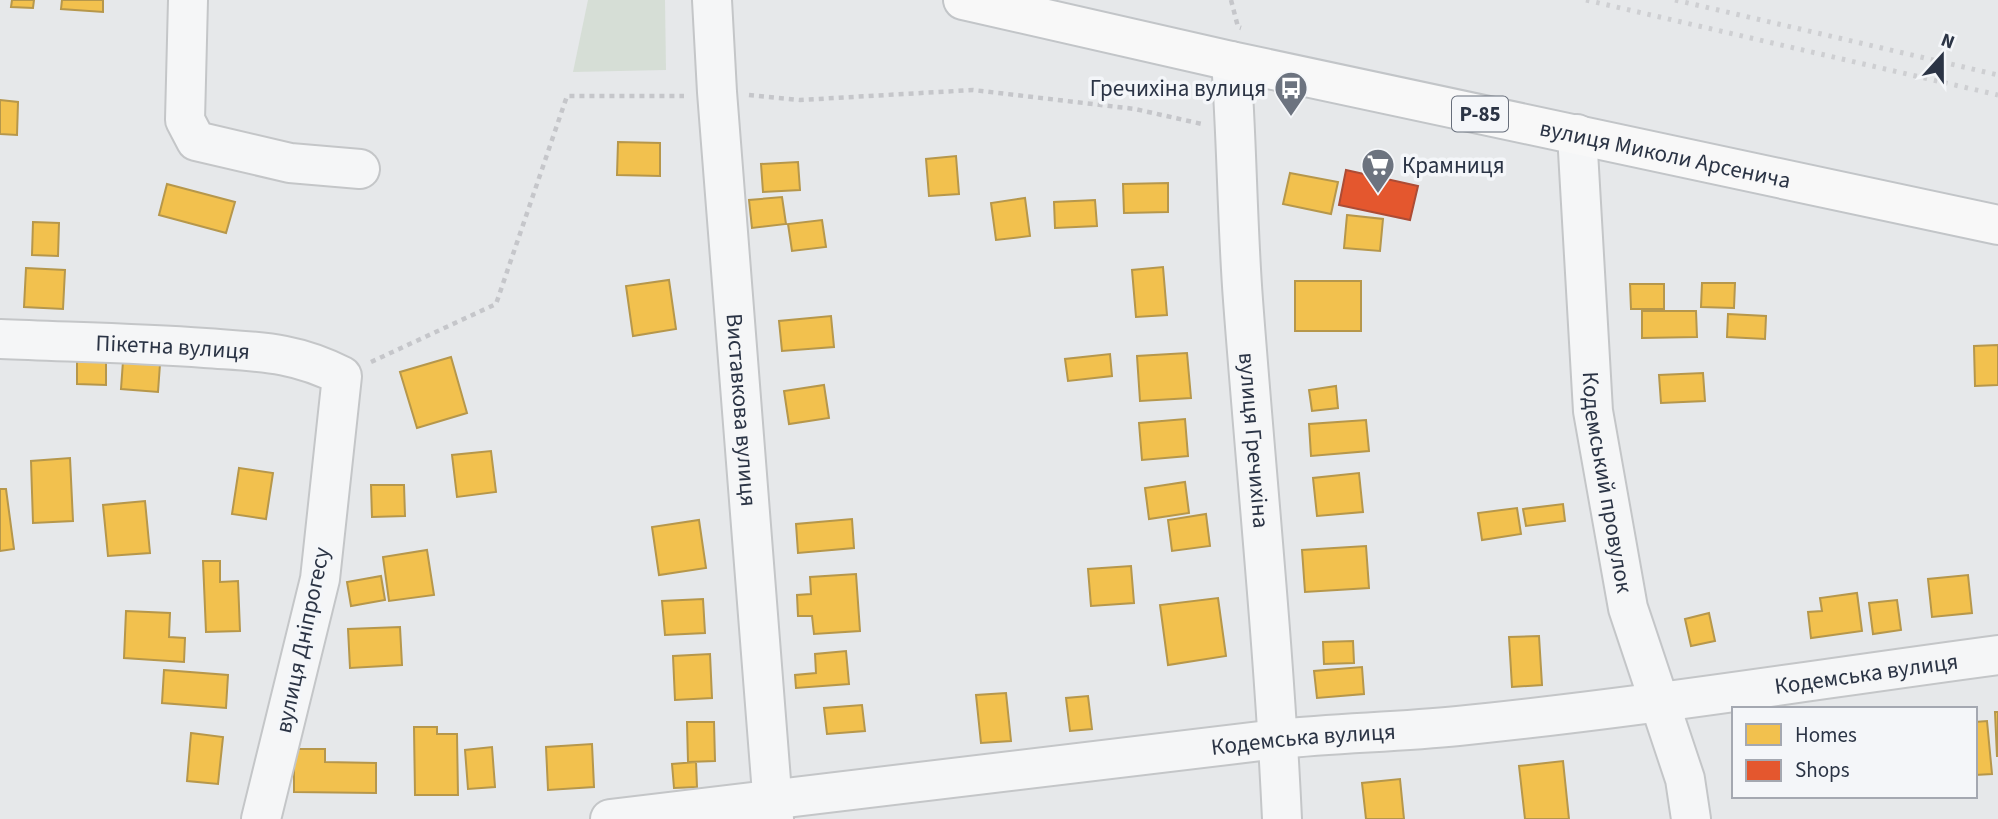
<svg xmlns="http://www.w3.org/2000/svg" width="1998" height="819" font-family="'Source Sans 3',sans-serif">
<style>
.green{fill:#d6ded6}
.homes{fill:#f2c14e;stroke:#b6974b;stroke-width:2}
.shops{fill:#e4572e;stroke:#ac4c35;stroke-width:2}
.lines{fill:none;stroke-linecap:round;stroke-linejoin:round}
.minor-casing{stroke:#c4c6c8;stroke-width:42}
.major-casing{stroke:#c2c5c8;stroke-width:42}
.path{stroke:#c5c6ca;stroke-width:4.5;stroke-dasharray:5 5;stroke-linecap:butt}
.minor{stroke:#f5f6f7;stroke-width:38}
.major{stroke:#f8f8f8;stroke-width:38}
.rail{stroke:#cecfd2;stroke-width:5;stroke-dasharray:3.5 7;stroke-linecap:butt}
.labels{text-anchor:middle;stroke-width:7;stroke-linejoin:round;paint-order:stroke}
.shield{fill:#f4f6f9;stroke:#676e7b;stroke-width:2}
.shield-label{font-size:21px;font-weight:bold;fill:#2b3445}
.poi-label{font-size:23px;fill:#2b3445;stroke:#f4f6f9;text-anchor:end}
.street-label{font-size:23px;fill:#2b3445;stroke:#f4f6f9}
</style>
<rect width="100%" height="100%" fill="#e6e8ea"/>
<!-- green -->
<path class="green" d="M588,0H665L666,70L573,72Z"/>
<!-- homes -->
<path class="homes" d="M12,0H34L33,8L11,7Z
M62,0H103V12L61,9Z
M0,100L18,102L17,135L0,134Z
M618,142L660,143V176L617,175Z
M956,156L959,194L929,196L926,159Z
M798,162L800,190L763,192L761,164Z
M1290,173L1338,182L1331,214L1283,204Z
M1168,183V212L1124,213L1123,184Z
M167,184L235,202L226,233L159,215Z
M782,197L786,224L752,228L749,200Z
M1025,198L1030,236L996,240L991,203Z
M1095,200L1097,226L1055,228L1054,202Z
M1347,215L1383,219L1380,251L1344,248Z
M822,220L826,247L792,251L788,224Z
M33,222L59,223L58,256L32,255Z
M1163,267L1167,315L1136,317L1132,270Z
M26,268L65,270L63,309L24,307Z
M669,280L676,329L633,336L626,286Z
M1295,281H1361V331H1295Z
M1702,283H1735L1734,308L1701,307Z
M1630,284H1664V309H1631Z
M1642,311H1696L1697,337L1642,338Z
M1728,314L1766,316L1765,339L1727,337Z
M831,316L834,347L782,351L779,321Z
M1998,345V385L1975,386L1974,346Z
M1187,353L1191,398L1140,401L1137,356Z
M1110,354L1112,376L1068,381L1065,359Z
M451,357L467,413L417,428L400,372Z
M77,360H106V385L77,384Z
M123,361L160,364L158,392L121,389Z
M1703,373L1705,401L1661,403L1659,375Z
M824,385L829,418L789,424L784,391Z
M1336,386L1338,408L1312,411L1309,390Z
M1185,419L1188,456L1142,460L1139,423Z
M1366,420L1369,451L1311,456L1309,424Z
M491,451L496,492L457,497L452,455Z
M70,458L73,521L33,523L31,461Z
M239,468L273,473L266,519L232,514Z
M1359,473L1363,512L1317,516L1313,478Z
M1185,482L1189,513L1149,519L1145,488Z
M371,485H404L405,516L372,517Z
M0,489H6L14,549L0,551Z
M145,501L150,553L108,556L103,505Z
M1563,504L1565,521L1526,526L1523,509Z
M1517,508L1521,534L1482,540L1478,513Z
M1206,514L1210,546L1172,551L1168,520Z
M852,519L854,548L798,553L796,524Z
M699,520L706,568L659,575L652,527Z
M1366,546L1369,588L1305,592L1302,550Z
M427,550L434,595L389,601L383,557Z
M203,561H220V582L238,581L240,631L206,632Z
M1131,566L1134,603L1091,606L1088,569Z
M856,574L860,631L814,634L812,616H798L797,595L811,594L810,577Z
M1968,575L1972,613L1932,617L1928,579Z
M381,576L385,600L351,606L347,582Z
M1857,593L1862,631L1811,638L1808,612L1822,611L1820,598Z
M1218,598L1226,656L1168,665L1160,605Z
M703,599L705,633L665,635L662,601Z
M1897,600L1901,630L1873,634L1869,603Z
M126,611L170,613L169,637L185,638L184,662L124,658Z
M1709,613L1715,641L1691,646L1685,619Z
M400,627L402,665L350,668L348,629Z
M1539,636L1542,685L1512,687L1509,637Z
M1353,641L1354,663L1324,664L1323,642Z
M846,651L849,684L796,688L795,675L816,673L815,654Z
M710,654L712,698L675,700L673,656Z
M1362,667L1364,694L1317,698L1314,671Z
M164,670L228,675L226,708L162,703Z
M1006,693L1011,741L981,743L976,695Z
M1088,696L1092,729L1070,731L1066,698Z
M862,705L865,731L827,734L824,708Z
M1995,712H1998V756H1997Z
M1987,721L1992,774L1975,775V722Z
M687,722H714L715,761L688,762Z
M414,727H437V734H457L458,795H415Z
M191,733L223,737L218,784L187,781Z
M592,744L594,787L548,790L546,747Z
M492,747L495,787L468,789L465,750Z
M294,749H325V762L376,763V793L294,792Z
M1563,761L1569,819H1525L1519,766Z
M696,762L697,787L674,788L672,764Z
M1400,779L1404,819H1366L1362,783Z"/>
<!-- shops -->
<path class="shops" d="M1346,170L1418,186L1410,220L1339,205Z"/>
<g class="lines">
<defs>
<g id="minor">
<path d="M188,0L185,120L196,141L290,163L360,169"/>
<path id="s1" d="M712,0L717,92L774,819"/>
<path id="s2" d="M1231,61C1237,141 1237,221 1243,300C1256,473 1274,646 1282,819"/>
<path id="s3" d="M1577,134L1593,411L1628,608L1685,779L1691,819"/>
<path id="s4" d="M0,339C69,342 137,343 205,348C258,352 293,351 342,376L320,579L261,819"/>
<path id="s5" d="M610,819L1278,739C1338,733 1398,732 1458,726C1638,708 1818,679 1998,655"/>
</g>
<g id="major">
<path id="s6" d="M963,0L1231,61L1998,225"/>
</g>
</defs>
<!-- minor casing -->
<use href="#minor" class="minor-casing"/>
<!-- major casing -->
<use href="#major" class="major-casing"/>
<!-- path -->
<path class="path" d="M1231,0L1238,27L1241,28
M749,95L800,100L973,90L1135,109L1202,124
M371,362L496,304L567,96H684"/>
<!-- minor -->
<use href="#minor" class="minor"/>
<!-- major -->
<use href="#major" class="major"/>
<!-- rail -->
<path class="rail" d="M1586,0L1998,95
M1675,0L1998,75"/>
</g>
<!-- icons -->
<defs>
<symbol id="bus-pin" viewBox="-11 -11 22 30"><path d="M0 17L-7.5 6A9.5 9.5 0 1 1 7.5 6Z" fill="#6c737f" stroke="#f4f6f9"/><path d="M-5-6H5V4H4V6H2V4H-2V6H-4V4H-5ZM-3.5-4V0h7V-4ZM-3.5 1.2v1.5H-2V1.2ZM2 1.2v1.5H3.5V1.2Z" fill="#fff"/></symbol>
<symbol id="supermarket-pin" viewBox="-11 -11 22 30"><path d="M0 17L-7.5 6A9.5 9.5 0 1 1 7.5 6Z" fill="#6c737f" stroke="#f4f6f9"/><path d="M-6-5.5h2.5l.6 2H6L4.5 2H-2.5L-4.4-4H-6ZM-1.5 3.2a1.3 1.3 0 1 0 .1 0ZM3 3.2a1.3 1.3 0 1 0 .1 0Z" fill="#fff"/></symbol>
</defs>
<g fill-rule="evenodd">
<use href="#bus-pin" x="1272" y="69" width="38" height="52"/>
<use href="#supermarket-pin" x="1359" y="146" width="38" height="52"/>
</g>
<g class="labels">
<!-- shield labels -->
<rect class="shield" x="1452" y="96.5" width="56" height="35" rx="5"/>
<g class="shield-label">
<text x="1480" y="121">Р-85</text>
</g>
<!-- poi labels -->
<g class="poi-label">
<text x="1266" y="96">Гречихіна вулиця</text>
<text x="1402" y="173" text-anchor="start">Крамниця</text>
</g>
<!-- street labels -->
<g class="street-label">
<text dy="8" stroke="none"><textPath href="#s6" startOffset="719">вулиця Миколи Арсенича</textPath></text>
<text dy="8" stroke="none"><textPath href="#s4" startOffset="173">Пікетна вулиця</textPath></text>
<text dy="8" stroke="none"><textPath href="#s1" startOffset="411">Виставкова вулиця</textPath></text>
<text dy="8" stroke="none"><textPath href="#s2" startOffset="380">вулиця Гречихіна</textPath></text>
<text dy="8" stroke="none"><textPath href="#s3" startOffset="350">Кодемський провулок</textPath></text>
<text transform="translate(302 640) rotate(-78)" y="8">вулиця Дніпрогесу</text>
<text dy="8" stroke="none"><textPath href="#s5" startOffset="1265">Кодемська вулиця</textPath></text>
<text dy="8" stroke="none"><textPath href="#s5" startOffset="698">Кодемська вулиця</textPath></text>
</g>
</g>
<!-- legend -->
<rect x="1732" y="707" width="245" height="91" fill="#f4f6f9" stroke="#a4a8b1" stroke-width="2"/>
<rect x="1746" y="724" width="35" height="21" fill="#f2c14e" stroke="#a4a8b1" stroke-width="2"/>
<text x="1795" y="742" font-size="21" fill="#2b3445">Homes</text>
<rect x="1746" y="760" width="35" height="21" fill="#e4572e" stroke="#a4a8b1" stroke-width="2"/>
<text x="1795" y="777" font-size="21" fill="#2b3445">Shops</text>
<!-- north arrow -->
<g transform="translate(1942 56) rotate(21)" stroke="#f4f6f9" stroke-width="5" paint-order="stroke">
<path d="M0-5L12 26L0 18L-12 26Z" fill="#2b3445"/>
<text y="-10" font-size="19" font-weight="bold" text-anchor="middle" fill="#2b3445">N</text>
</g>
</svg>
